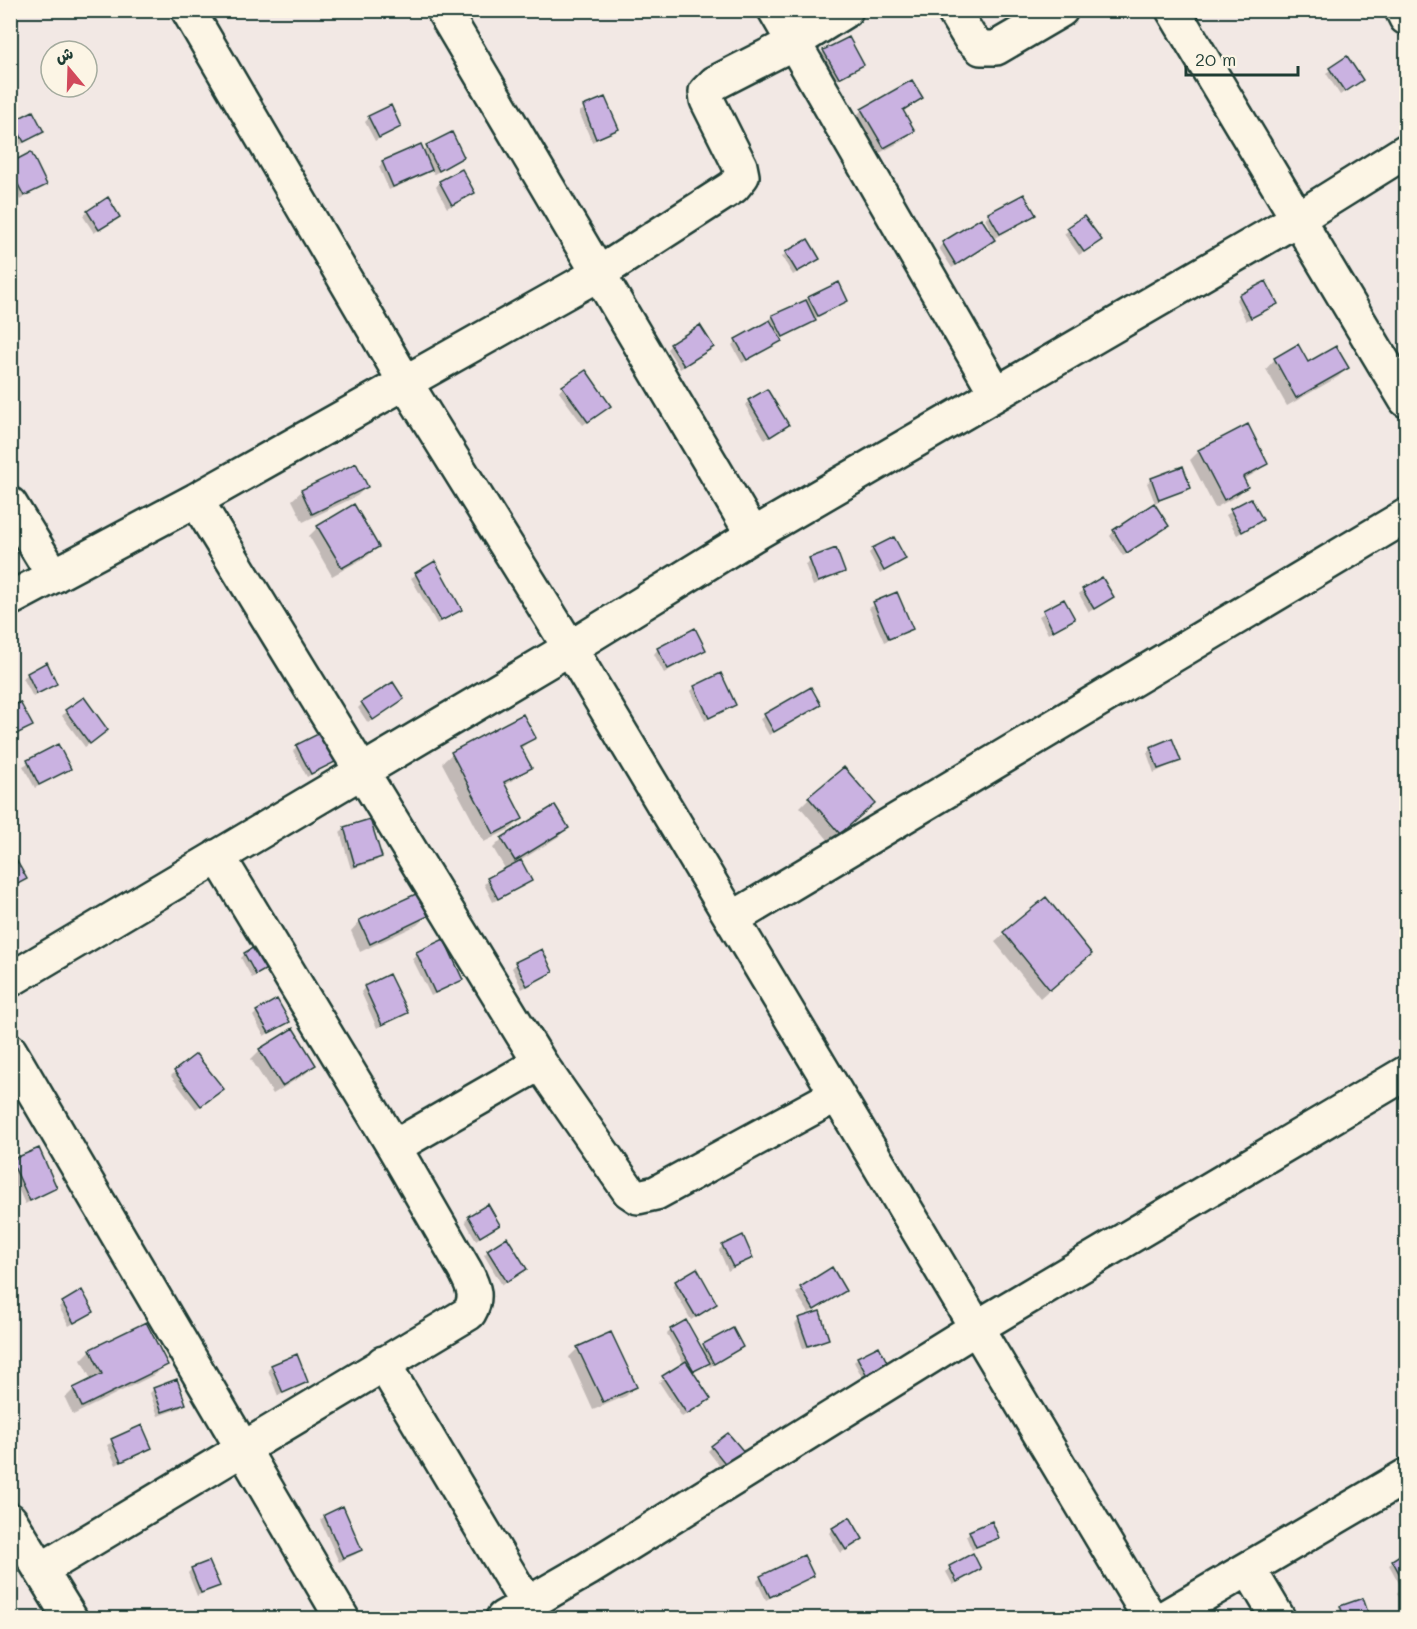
<svg xmlns="http://www.w3.org/2000/svg" width="1417" height="1629" font-family="Mali,'Playpen Sans Arabic',sans-serif">
<style>
.shadow{fill:#0003}
.building{fill:#cab2e1;stroke:#1f3d34;stroke-width:1.5}
.lines{fill:none;stroke-linecap:round;stroke-linejoin:round}
.minor-casing{stroke:#1f3d34;stroke-width:38}
.minor{stroke:#fcf5e5;stroke-width:33}
</style>
<rect width="100%" height="100%" fill="#f2e8e4"/>
<filter id="ink" filterUnits="userSpaceOnUse"><feTurbulence type="fractalNoise" baseFrequency=".0167" numOctaves="2"/><feDisplacementMap in="SourceGraphic" scale="12" xChannelSelector="R" yChannelSelector="G"/><feConvolveMatrix kernelMatrix="1 2 1 2 8 2 1 2 1" color-interpolation-filters="sRGB"/></filter>
<g filter="url(#ink)">
<!-- shadow -->
<path class="shadow" d="M824,51L862,64L834,81L820,56Z
M1347,59L1361,80L1340,95L1326,73Z
M921,98L903,112L913,130L904,140L874,156L853,119L862,110Z
M604,99L617,129L592,142L579,112Z
M369,118L399,126L375,141L365,122Z
M14,122L42,132L20,145L10,127Z
M451,134L463,157L458,161L434,174L431,168L426,174L389,190L379,167L383,162L422,151Z
M10,165L45,184L20,200L10,181Z
M440,182L473,193L447,208L436,187Z
M88,212L118,217L94,233L83,216Z
M989,214H1034L995,238L985,219Z
M1084,218L1096,244L1079,255L1064,234Z
M943,243L988,244L952,268L939,248Z
M786,253L818,259L793,275L782,257Z
M1240,296L1276,304L1246,321L1236,300Z
M809,298L847,301L814,319L810,325L780,339L776,344L742,363L732,345L736,341L773,317Z
M671,345L708,351L680,369L667,349Z
M1275,359L1308,364L1347,368L1338,377L1287,406L1266,369Z
M563,387L605,410L583,425L559,392Z
M749,401L787,425L765,440L745,405Z
M1199,451L1266,463L1257,472L1243,480L1246,487L1237,496L1215,508L1190,460Z
M1152,479L1189,487L1155,503L1147,483Z
M366,487L357,496L303,522L292,500L302,491Z
M1250,500L1261,520L1237,535L1226,515Z
M1167,526L1123,556L1110,536L1114,531Z
M318,527L377,546L368,556L332,576L309,536Z
M873,549L904,559L880,574L869,553Z
M835,550L843,572L813,586L805,564Z
M434,563L460,610L437,624L411,578Z
M1083,590L1112,597L1089,612L1079,594Z
M896,594L911,629L884,642L869,608Z
M1064,601L1073,619L1048,634L1039,616Z
M658,649L704,650L664,673L654,654Z
M28,674L56,684L33,697L23,678Z
M695,687L734,705L705,721L691,691Z
M811,689L820,705L769,735L760,719Z
M398,703L368,723L358,708L362,704Z
M66,711L102,734L85,747L62,716Z
M523,716L534,738L520,749L530,767L520,776L504,785L521,818L512,828L484,842L442,763L452,754Z
M58,746L69,768L35,788L23,766Z
M297,746L337,760L307,777L293,751Z
M1151,748L1179,761L1154,773L1147,753Z
M10,785L16,793L10,799Z
M809,798L864,812L830,842L800,807Z
M345,828L380,857L376,861L351,869L340,832Z
M567,828L558,837L520,861L530,881L493,902L484,884L506,870L493,848L502,839Z
M1046,900L1090,954L1040,998L995,942Z
M427,916L417,925L360,952L351,931L360,921Z
M443,941L461,979L431,996L412,958Z
M245,954L273,966L252,978L241,958Z
M516,964L551,972L522,989L512,968Z
M365,987L406,1012L377,1028L361,992Z
M257,1012L288,1021L264,1036L253,1016Z
M260,1050L314,1065L305,1074L273,1094L251,1059Z
M175,1072L218,1093L196,1109L171,1076Z
M12,1161L56,1188L25,1204L17,1186L10,1192Z
M469,1217L498,1225L476,1240L465,1221Z
M723,1246L751,1257L728,1271L719,1250Z
M488,1251L525,1269L502,1285L484,1255Z
M832,1270L840,1294L809,1313L796,1293Z
M676,1282L716,1304L691,1320L672,1286Z
M63,1303L92,1312L69,1326L59,1307Z
M799,1320L828,1338L803,1349L795,1324Z
M146,1324L166,1364L156,1374L73,1415L65,1398L74,1389L92,1381L81,1360L91,1350Z
M671,1330L701,1349L704,1346L741,1347L710,1367L708,1363L692,1373L705,1403L682,1417L659,1382L684,1364L667,1334Z
M578,1348L635,1387L626,1396L593,1410L569,1357Z
M858,1358L885,1374L866,1384L854,1362Z
M272,1366L306,1382L278,1396L268,1370Z
M154,1389L184,1404L180,1408L158,1416L150,1393Z
M141,1427L150,1447L116,1465L107,1445Z
M712,1447L743,1453L723,1470L708,1451Z
M325,1516L360,1550L356,1554L339,1562L320,1520Z
M833,1529L861,1539L841,1553L829,1533Z
M970,1532L997,1537L972,1550L966,1536Z
M1406,1553V1578L1399,1583L1389,1565Z
M950,1567L979,1569L953,1585L946,1572Z
M192,1569L218,1586L197,1596L188,1573Z
M812,1576L766,1600L757,1581L761,1577Z
M1406,1583V1613L1397,1593Z
M1362,1600L1369,1618H1332L1341,1608Z
M219,1612L223,1618H209Z"/>
<!-- building -->
<path class="building" d="M849,37L864,65L839,78L823,50Z
M1347,56L1363,80L1345,92L1329,68Z
M912,80L923,98L903,110L915,131L884,148L861,109Z
M605,97L619,129L596,139L583,106Z
M391,105L401,127L379,138L368,116Z
M33,111L44,132L24,142L13,121Z
M452,132L464,157L439,171L426,145Z
M421,144L432,170L393,187L382,161Z
M31,152L47,185L24,196L10,169V163Z
M462,169L475,193L452,205L439,181Z
M1024,194L1036,215L1000,234L988,213Z
M108,197L120,217L99,230L87,211Z
M1084,216L1102,240L1084,252L1067,228Z
M981,218L995,240L956,265L942,242Z
M808,239L820,259L797,272L785,252Z
M1266,281L1278,304L1251,318L1239,295Z
M839,282L848,301L818,316L808,297Z
M806,300L816,321L783,337L772,315Z
M770,320L782,341L747,360L735,339Z
M700,325L714,347L684,366L670,344Z
M1298,344L1308,362L1336,346L1349,368L1296,398L1274,358Z
M586,370L611,406L588,422L562,386Z
M767,389L789,425L770,437L748,400Z
M1248,424L1268,464L1243,477L1248,487L1224,500L1198,450Z
M356,463L368,487L312,514L301,490Z
M1183,466L1191,488L1159,500L1151,478Z
M1251,498L1263,520L1242,532L1230,509Z
M1154,503L1169,526L1127,553L1113,530Z
M354,504L379,547L342,568L317,526Z
M894,537L906,559L884,571L872,548Z
M836,548L845,572L818,582L809,558Z
M435,561L462,610L441,621L415,573Z
M1102,577L1114,597L1094,609L1082,589Z
M897,592L913,629L889,639L873,602Z
M1064,599L1075,619L1053,631L1043,610Z
M695,628L706,650L668,669L657,648Z
M47,662L57,684L37,694L27,673Z
M721,673L736,705L709,718L694,686Z
M393,682L404,699L373,720L361,702Z
M811,687L821,705L774,732L764,714Z
M84,697L108,730L90,744L65,710Z
M20,702L33,726L10,737V707Z
M523,714L536,738L520,746L532,768L504,782L523,819L494,834L451,752Z
M324,731L339,760L311,774L296,745Z
M1172,738L1181,761L1158,769L1150,747Z
M58,744L71,769L39,785L27,760Z
M844,767L875,803L840,834L808,797Z
M555,805L569,828L515,861L501,838Z
M370,819L382,857L355,866L344,827Z
M14,856L27,879L10,888V858Z
M521,860L532,881L498,899L487,878Z
M418,893L428,916L370,944L359,920Z
M1046,897L1092,954L1050,990L1003,932Z
M444,939L463,980L435,993L416,952Z
M266,940L279,962L256,975L244,953Z
M542,949L553,972L527,986L515,962Z
M389,974L408,1013L382,1025L364,986Z
M277,999L290,1022L269,1033L256,1011Z
M293,1028L316,1065L282,1086L259,1049Z
M196,1054L224,1089L201,1106L174,1071Z
M39,1148L57,1188L30,1201L11,1160Z
M488,1204L500,1225L480,1237L468,1216Z
M743,1235L753,1258L733,1267L722,1245Z
M507,1237L527,1269L507,1282L487,1250Z
M832,1267L846,1291L814,1310L800,1287Z
M697,1268L717,1304L696,1317L675,1281Z
M82,1290L94,1312L74,1323L62,1302Z
M820,1311L829,1339L808,1346L798,1318Z
M686,1320L710,1363L694,1371L670,1329Z
M146,1322L168,1365L82,1407L73,1388L102,1374L90,1349Z
M733,1328L743,1347L714,1364L703,1344Z
M611,1332L637,1387L603,1402L577,1347Z
M879,1346L891,1370L870,1381L857,1357Z
M297,1354L308,1382L283,1393L271,1365Z
M686,1361L711,1399L687,1414L662,1376Z
M177,1379L186,1404L162,1412L153,1388Z
M142,1425L152,1448L121,1462L111,1439Z
M728,1433L745,1453L728,1467L711,1446Z
M343,1506L362,1550L343,1558L324,1515Z
M850,1517L863,1539L846,1550L832,1528Z
M992,1521L999,1538L976,1547L969,1531Z
M1406,1551V1578L1403,1580L1392,1560Z
M973,1553L981,1569L957,1582L949,1566Z
M804,1555L814,1576L770,1597L760,1576Z
M209,1561L220,1586L201,1593L191,1568Z
M1363,1598L1370,1618H1345L1340,1606Z"/>
<g class="lines">
<defs>
<path id="minor" d="M188,10L405,382L570,648L1150,1618
M443,10L753,535
M775,10L996,393
M953,10L970,38L981,48H996L1061,10
M1173,10L1406,400
M1402,10L1406,18
M196,500L540,1063L629,1191L638,1197L656,1193L836,1095
M10,504L54,576
M10,599L196,500L598,274L733,187L742,176L740,166L707,100L706,92L715,83L793,43L846,10
M732,919L1406,516
M10,980L570,648L753,535L1297,219L1406,151
M10,1051L342,1618
M394,1147L540,1063
M383,1363L527,1604
M10,1520L70,1618
M1249,1569L1278,1618
M41,1570L469,1313C478,1297 474,1288 466,1272L394,1147L218,856
M503,1618L588,1569L976,1328L1406,1073
M1164,1618L1406,1476"/>
</defs>
<!-- minor casing -->
<use href="#minor" class="minor-casing"/>
<!-- minor -->
<use href="#minor" class="minor"/>
</g>
</g>
<!-- margin -->
<rect width="1417" height="1629" fill="none" stroke="#fcf5e5" stroke-width="36"/>
<rect x="18" y="18" width="1381" height="1593" fill="none" stroke="#1f3d34" stroke-width="2" filter="url(#ink)"/>
<!-- north arrow -->
<g transform="translate(69 69) rotate(341)"><circle r="28" fill="#fcf5e5" stroke="#a4ab9e" stroke-width="1.5"/>
<path d="M0-4.5L10 22L0 15L-10 22Z" fill="#d1495b"/>
<text y="-9" font-size="16" font-weight="bold" text-anchor="middle" fill="#1f3d34">ش</text>
</g>
<!-- scale -->
<path d="M1186 66v9h112v-9" fill="none" stroke="#1f3d34" stroke-width="3"/>
<text x="1195" y="66" font-size="18" fill="#1f3d34" stroke="#fcf5e5" stroke-width="4.5" paint-order="stroke">20 m</text>
</svg>
